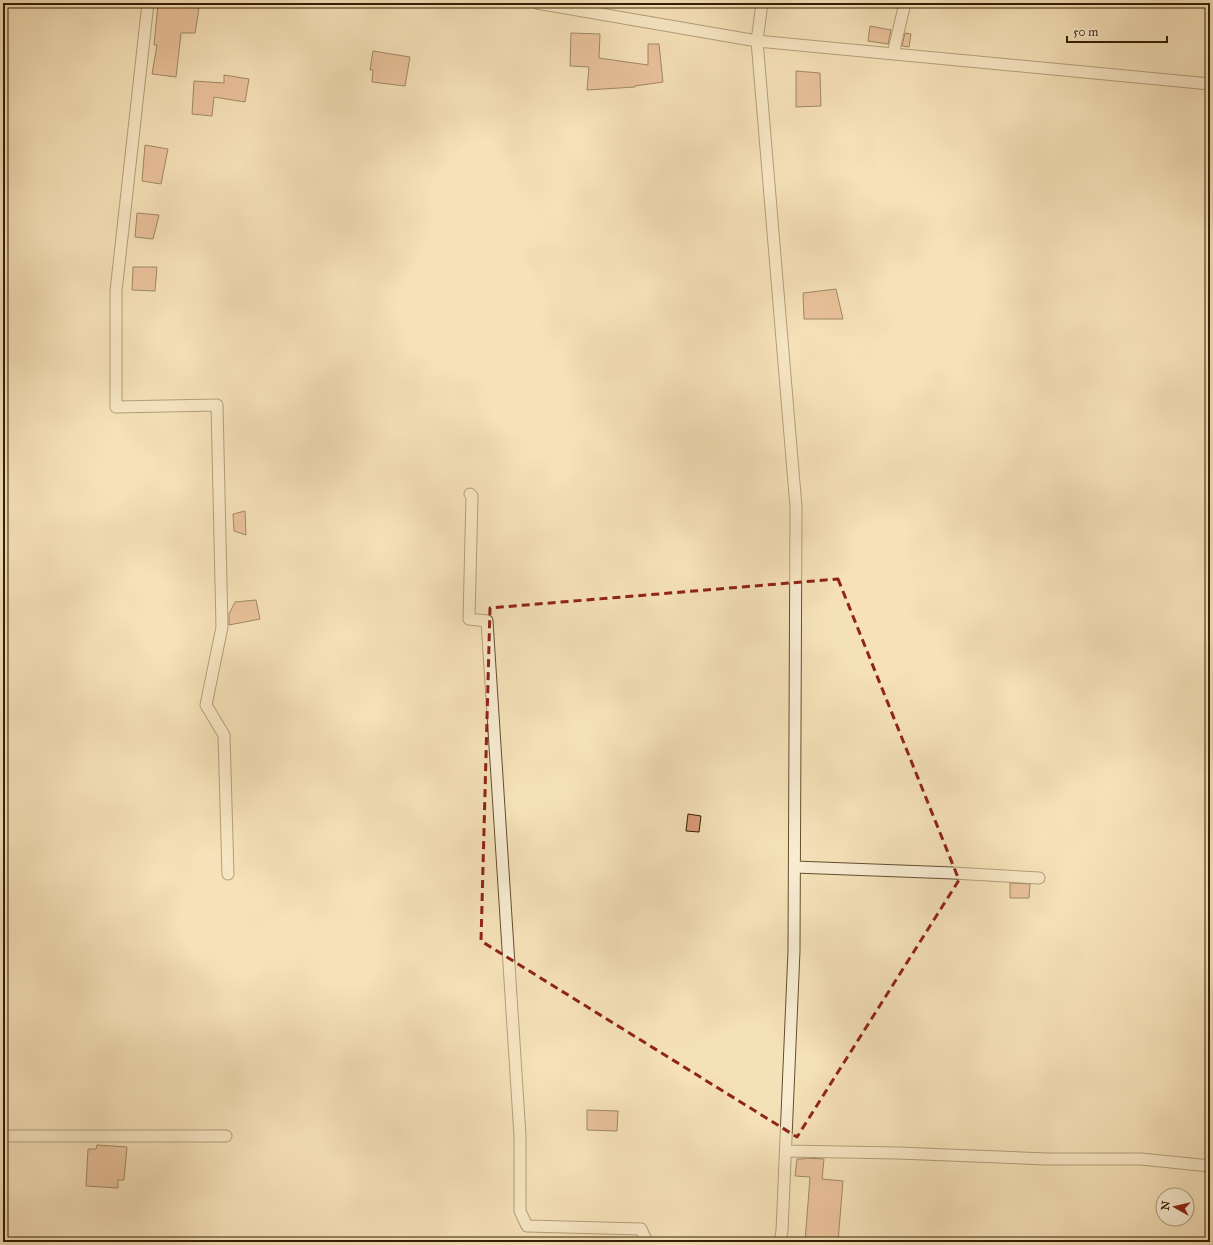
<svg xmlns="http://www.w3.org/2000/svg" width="1213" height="1245" font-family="'IM FELL Great Primer',serif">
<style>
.building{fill:#db9b79;stroke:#341e03}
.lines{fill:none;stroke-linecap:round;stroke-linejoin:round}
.street-casing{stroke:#644f30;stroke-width:13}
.street{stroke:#f8ecd1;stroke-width:11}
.marked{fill:none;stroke:#8f2418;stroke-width:3;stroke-dasharray:8 5;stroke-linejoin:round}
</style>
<rect width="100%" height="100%" fill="#f5e1b8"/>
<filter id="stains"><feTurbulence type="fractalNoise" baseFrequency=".005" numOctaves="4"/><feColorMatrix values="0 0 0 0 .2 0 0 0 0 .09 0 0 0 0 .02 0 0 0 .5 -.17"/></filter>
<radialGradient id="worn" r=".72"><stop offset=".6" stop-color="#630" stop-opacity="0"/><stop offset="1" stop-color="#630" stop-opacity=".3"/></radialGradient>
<!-- building -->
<path class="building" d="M158,4L199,8L195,33H181L176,77L152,74L157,45H154Z
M870,26L891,30L888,44L868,41Z
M571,33L600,34L599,58L648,65V44H659L663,82L635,86V87L587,90L589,67L570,66Z
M905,33L911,34L909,47L902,46Z
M373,51L410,57L405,86L372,82L373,70H370Z
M796,71L820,73L821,106L796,107Z
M224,75L249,79L245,102L214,97L212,116L192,114L194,81L224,83Z
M145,145L168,149L161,184L142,181Z
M137,213L159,215L153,239L135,237Z
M133,267H157L155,291L132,290Z
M836,289L843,319H804L803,293Z
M245,511L246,535L234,531L233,514Z
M256,600L260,619L229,625V614L235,602Z
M688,814L701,816L699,832L686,831Z
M1010,883L1030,884L1029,898H1010Z
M587,1110L618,1111L617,1131L587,1130Z
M97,1145L127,1147L124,1180H118V1188L86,1186L88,1149H96Z
M804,1158L824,1159L822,1179L843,1181L838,1242H805L810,1177L795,1176L797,1159H804Z"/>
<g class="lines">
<defs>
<path id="street" d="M148,3L116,291V407L217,405L222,627L206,705L224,735L228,874
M537,3L757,41L1210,84
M762,3L757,41L796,507L794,951L782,1231L780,1242
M893,54L905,3
M470,494L472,496L469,619L487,621L520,1136V1211L527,1226L641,1229L647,1242
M795,867L953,873L1039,878
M3,1136H226
M786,1151L898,1153L1046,1159H1141L1210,1166"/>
</defs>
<!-- street casing -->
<use href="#street" class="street-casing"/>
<!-- street -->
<use href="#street" class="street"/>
</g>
<!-- marked area -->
<path d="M0 0H1213V1245H0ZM838,579L959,880L797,1137L481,941L490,608Z" fill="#f5e1b8" fill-opacity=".55" fill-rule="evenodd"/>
<path class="marked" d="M838,579L959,880L797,1137L481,941L490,608Z"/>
<!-- margin -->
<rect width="1213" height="1245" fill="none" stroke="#f5e1b8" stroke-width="16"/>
<rect x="4" y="4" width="1205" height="1237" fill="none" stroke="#341e03" stroke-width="2"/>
<rect x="8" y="8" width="1197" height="1229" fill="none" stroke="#341e03"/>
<!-- north arrow -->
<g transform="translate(1175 1207) rotate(278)"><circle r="19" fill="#f8ecd1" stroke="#aa9a7f"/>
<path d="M0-3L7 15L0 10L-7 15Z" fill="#8f2418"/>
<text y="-6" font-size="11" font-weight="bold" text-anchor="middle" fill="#341e03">N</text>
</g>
<!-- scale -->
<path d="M1067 36v6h100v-6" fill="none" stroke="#341e03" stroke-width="2"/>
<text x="1073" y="36" font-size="12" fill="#341e03" stroke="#f8ecd1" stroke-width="3" paint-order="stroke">50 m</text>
<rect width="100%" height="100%" filter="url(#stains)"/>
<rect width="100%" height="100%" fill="url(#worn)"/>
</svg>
